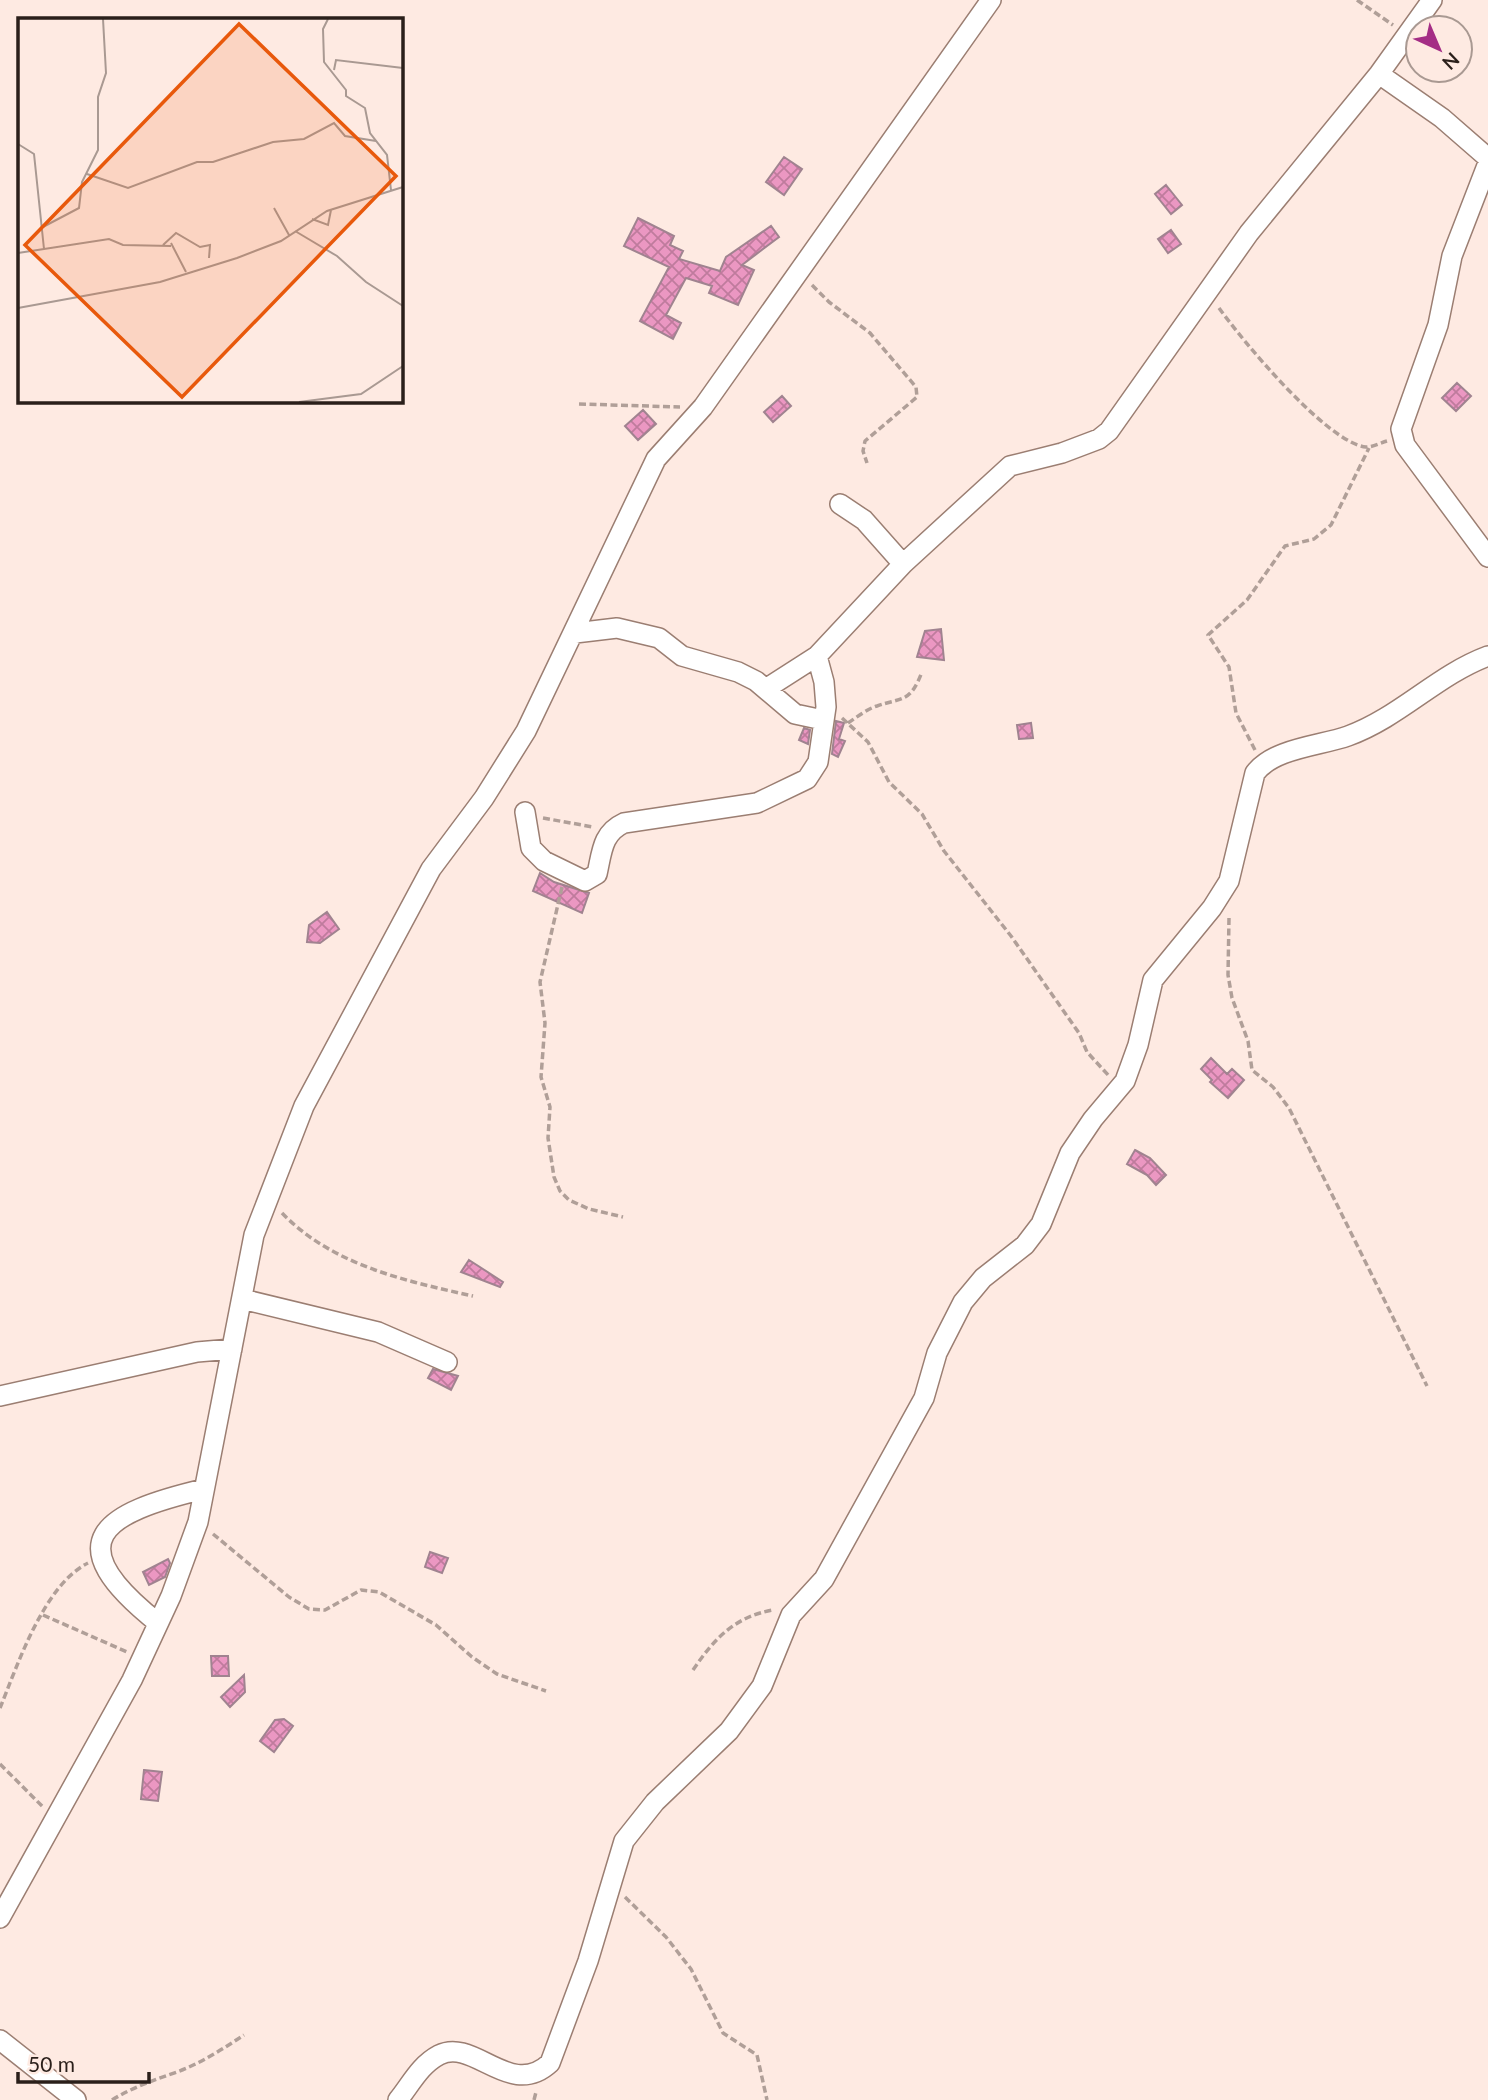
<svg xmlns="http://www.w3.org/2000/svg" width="1488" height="2100" font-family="Lato,sans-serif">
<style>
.building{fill:url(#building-cross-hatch);stroke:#a08390;stroke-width:2}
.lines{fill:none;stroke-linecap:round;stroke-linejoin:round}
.street-casing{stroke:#9b7e72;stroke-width:22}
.path{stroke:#b09f98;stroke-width:3.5;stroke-dasharray:7 3.5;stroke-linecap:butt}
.street{stroke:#fff;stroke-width:19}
.inset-road{fill:none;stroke:#a99992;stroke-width:2}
.view{fill:#e8590c;fill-opacity:0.15;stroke:#e8590c;stroke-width:3.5}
.inset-edge{fill:none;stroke:#2a1f1a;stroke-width:3.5}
</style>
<defs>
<pattern id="building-cross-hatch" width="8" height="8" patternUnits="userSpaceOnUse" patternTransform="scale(1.75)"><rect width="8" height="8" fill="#eb97c2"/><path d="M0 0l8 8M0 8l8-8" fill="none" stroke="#bf7b9d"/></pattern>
</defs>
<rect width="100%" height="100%" fill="#feeae2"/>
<!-- building -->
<path class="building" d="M784,157L802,169L784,195L766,182Z
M1166,185L1182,205L1171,214L1155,194Z
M638,218L674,236L670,245L683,251L679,259L720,271L726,257L771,226L779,237L742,265L754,270L738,305L709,293L712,286L686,278L666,315L681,323L673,339L640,321L669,267L624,246Z
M1171,230L1181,244L1168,253L1158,239Z
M1457,383L1471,396L1456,411L1442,398Z
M782,396L791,406L773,422L764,412Z
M643,410L656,424L638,440L625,426Z
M941,629L944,660L917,657L925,631Z
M836,721L844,723L839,739L845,741L838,757L832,754Z
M1031,723L1033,738L1019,739L1017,725Z
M804,728L810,730L808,744L799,740Z
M540,873L554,882L589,893L582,913L533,891Z
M327,912L339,929L320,943L307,942L309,925Z
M1211,1058L1227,1074L1232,1069L1244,1080L1228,1098L1210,1082L1212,1080L1201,1069Z
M1135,1150L1150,1158L1166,1175L1156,1185L1147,1175L1127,1164Z
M469,1260L503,1282L500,1287L461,1272Z
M433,1369L458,1376L451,1390L428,1378Z
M430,1552L448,1558L442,1573L425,1567Z
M168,1559L170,1563L165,1577L149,1585L143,1572Z
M211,1656H228L229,1676H212Z
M244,1675L245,1692L230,1707L221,1697Z
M284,1719L293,1726L274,1752L260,1741L275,1720Z
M144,1770L162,1772L158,1801L141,1799Z"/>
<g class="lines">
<defs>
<path id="street" d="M1379,74L1442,118L1488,158
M1488,163L1452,256L1438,325L1401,429L1405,445L1488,557
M840,504L864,520L903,564
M575,633L617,628L659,638L682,656L738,672L756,681L795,714L823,720
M767,688L817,656L903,564L1010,466L1062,453L1099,439L1109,431L1249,233L1379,74L1432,0
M525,812L531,848L544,861L585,881L597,874C602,852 602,833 624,823L757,803L807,779L818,762L826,707L824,682L817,656
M242,1299L378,1332L447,1362
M0,1396L197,1352L232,1349
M158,1623C55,1541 103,1513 204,1489
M0,1918L132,1680L171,1596L198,1522L254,1235L304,1106L431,869L484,798L526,731L656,459L703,407L991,0
M0,2040L76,2100
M398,2100C411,2084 420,2065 439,2055C474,2037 510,2100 550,2063L588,1961L624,1841L655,1802L729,1731L762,1686L791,1615L824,1579L924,1398L937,1353L963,1302L983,1278L1025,1245L1041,1224L1070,1153L1093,1119L1125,1081L1138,1045L1153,980L1212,908L1229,881L1255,773C1274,748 1320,746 1348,736C1400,717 1437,675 1488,656"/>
</defs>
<!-- street casing -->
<use href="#street" class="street-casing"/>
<!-- path -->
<path class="path" d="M1357,0L1393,25
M812,285L829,302L870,333L916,387L917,397L865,441L863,451L867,463
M1219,308C1242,340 1327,443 1366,447C1373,447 1380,443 1387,441
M579,404L680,407
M842,718L868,742L889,782L922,814L944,851L1011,936L1079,1033L1087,1052L1109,1076
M848,723C857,717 867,709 877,706C903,697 910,703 922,672
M1255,750L1236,713L1229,667L1208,635L1247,600L1285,546L1314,539L1331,525L1369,448
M543,818L593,827
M562,887L540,982L545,1023L541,1077L550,1107L548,1138L554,1177L560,1191L569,1200L589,1209L623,1217
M1229,918L1228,975L1232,998L1248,1041L1252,1070L1273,1087L1289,1108L1427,1386
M282,1213C332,1265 405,1281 473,1296
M213,1534L289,1597L309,1609L325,1610L361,1590L379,1592L436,1625L472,1657L497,1674L546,1691
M43,1615L127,1652
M693,1670C714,1639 734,1617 773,1610
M0,1708C18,1664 44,1585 88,1563
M0,1764L43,1807
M625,1897L666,1937L691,1969L723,2033L757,2055L767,2100
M112,2100C133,2087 154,2080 177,2072C201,2063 223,2049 244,2035
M534,2100L536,2092"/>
<!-- street -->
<use href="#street" class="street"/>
</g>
<!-- overview -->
<g transform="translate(18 18)">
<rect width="385" height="385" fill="#feeae2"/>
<path class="inset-road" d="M310,1L305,11L306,44L328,72V78L347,90L352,115L369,137L373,172M316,52L318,42L385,50M0,126L16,136L26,231M69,156L110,170L179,144H195L255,124L286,121L316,105L327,118L358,123M256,190L271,217M294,201L310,207L313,192M23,210L61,190L64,164L80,132V79L88,55L85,1M277,213L319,238L348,264L385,288M153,225L168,254M145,227L158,215L182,229L192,227L191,240M0,235L91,221L105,227L153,228M0,290L142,264L219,240L263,223L309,193L385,169M281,384L343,376L385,348"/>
<path class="view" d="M221,6L378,158L164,379L7,227Z"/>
<rect width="385" height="385" class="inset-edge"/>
</g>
<!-- north arrow -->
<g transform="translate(1439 49) rotate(136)"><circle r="33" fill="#feeae2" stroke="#a99992" stroke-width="2"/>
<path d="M0-5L12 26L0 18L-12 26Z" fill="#a42d85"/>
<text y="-10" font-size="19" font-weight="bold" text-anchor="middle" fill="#2a1f1a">N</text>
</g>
<!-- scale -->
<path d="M18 2072v10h131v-10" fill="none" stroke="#2a1f1a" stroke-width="3.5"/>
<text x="28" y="2072" font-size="21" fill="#2a1f1a" stroke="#feeae2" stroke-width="5" paint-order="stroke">50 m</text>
</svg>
